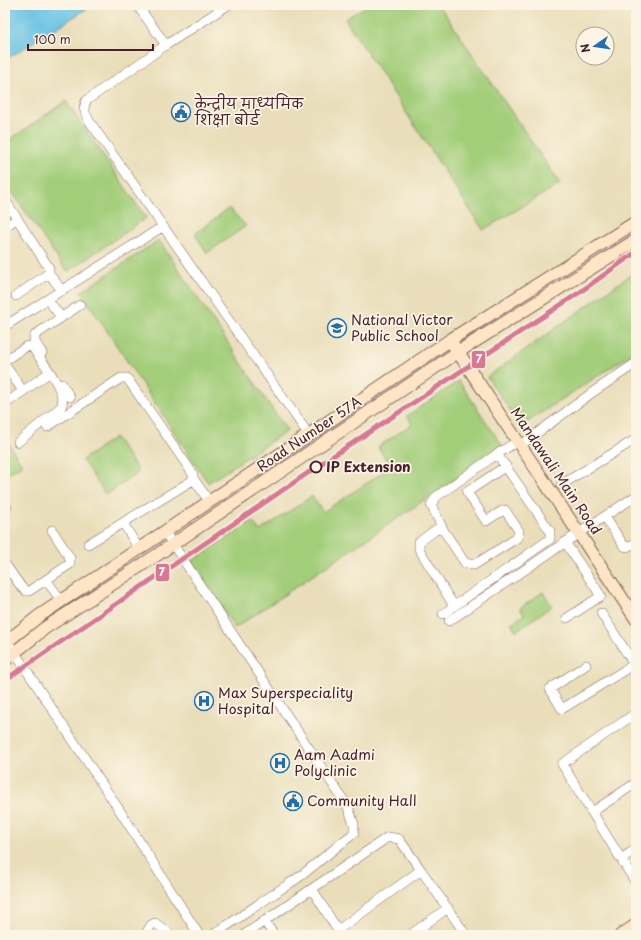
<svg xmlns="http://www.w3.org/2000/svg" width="641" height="940" font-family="'Playpen Sans','Playpen Sans Deva',sans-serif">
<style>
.green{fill:#a2cd79;stroke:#767652}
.water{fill:#66c2e4;stroke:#587088}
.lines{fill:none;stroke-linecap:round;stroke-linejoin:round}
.street-casing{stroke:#82625d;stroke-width:10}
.secondary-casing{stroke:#82625d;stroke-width:14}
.street{stroke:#fff;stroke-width:9}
.secondary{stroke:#fee5c5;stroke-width:12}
.metro-1-casing{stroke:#fcf5e5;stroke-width:8}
.metro-1{stroke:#d87892;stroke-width:5}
.stop-dot{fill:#fcf5e5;stroke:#4a1f2b;stroke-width:2}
.labels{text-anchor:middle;stroke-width:3.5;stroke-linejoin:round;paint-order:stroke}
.poi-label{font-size:14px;fill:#4a1f2b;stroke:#fcf5e5;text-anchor:start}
.street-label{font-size:14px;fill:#4a1f2b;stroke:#fcf5e5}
.stop-label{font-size:14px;font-weight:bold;fill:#4a1f2b;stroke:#fcf5e5;text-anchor:start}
.line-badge{stroke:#fcf5e5;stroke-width:1.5}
.badge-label{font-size:11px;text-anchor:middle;font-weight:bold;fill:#fff}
</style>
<rect width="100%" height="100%" fill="#fcf5e5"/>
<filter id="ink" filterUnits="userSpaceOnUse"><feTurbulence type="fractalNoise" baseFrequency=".025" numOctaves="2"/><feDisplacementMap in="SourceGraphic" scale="8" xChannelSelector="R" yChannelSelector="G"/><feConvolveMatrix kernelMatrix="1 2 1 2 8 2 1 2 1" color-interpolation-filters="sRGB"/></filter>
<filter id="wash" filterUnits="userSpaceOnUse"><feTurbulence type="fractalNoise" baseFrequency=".012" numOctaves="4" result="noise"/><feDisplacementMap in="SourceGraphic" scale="16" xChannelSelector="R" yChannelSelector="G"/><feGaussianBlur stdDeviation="0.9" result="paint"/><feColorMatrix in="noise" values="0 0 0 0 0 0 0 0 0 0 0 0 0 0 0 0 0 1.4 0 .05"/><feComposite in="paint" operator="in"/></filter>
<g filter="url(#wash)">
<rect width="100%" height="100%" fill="#e9deb9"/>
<!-- green -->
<path class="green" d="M368,5H439L560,184L483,230L345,19Z
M66,101L146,218L67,272L5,182V143Z
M229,208L246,226L207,253L195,234Z
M159,240L287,431L208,483L81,292Z
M636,271V351L521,426L487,377Z
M459,381L503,447L235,628L191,562L252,521L260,531L312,496L323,512L391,467L378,447L412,424L407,416Z
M115,437L139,472L106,495L82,460Z
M5,438L22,465L5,476Z
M543,592L552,606L516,631L511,623L524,615L520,608Z"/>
<!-- water -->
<path class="water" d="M17,5H93L5,60V13Z"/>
</g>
<g filter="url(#ink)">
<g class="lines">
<defs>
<path id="street" d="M137,5L166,45
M228,5L166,45L87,100C82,107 85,112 88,119L309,435
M5,200L49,268V273L16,296
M5,227L17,218
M49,273L62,291
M48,300L61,317
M5,326L162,227
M42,353L34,340L35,335L80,305
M5,360L27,346L32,347C41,360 66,389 62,406L18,442
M5,365L23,391
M62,384L70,397
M5,404L50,372
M47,427L121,378H127L193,474V480L88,544
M521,445L593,392L636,363
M193,478L209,501
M561,485L636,439
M5,509L7,508
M605,517L624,546L627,547L636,543
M123,523L139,549
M164,531L348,807L354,824V833L302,875L213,935
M444,531L431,505L436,497L497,454
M565,542L601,596L567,618
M5,564L22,588L26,591H29L70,564V558L52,530
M46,580L61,600
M454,606L419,549V542L437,529L444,531L465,563L474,565L517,538L519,531L505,510L502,511L486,521L467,492L506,466
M601,613L634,664
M443,614L550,539V531L497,454L518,441
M449,621L579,533L636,496
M7,641L120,811L199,935
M586,665L550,689L562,709L636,663
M636,713L562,764L636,883
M592,812L636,783
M621,859L636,849
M312,889L340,934
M264,921L274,935
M338,930L421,870L466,935
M145,935L151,925L155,923L172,935
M244,935L388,837L399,839L421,870
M410,935L448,908"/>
<path id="secondary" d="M454,346L636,619
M5,643L39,616L450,340L636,222
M5,660L45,628L151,559L458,352L636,240
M621,935L636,925"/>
</defs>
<!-- street casing -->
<use href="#street" class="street-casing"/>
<!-- secondary casing -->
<use href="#secondary" class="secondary-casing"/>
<!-- street -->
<use href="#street" class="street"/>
<!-- secondary -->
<use href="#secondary" class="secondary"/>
<defs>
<path id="metro-1" d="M5,680L318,466L580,292L636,252"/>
</defs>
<!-- metro-1 casing -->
<use href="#metro-1" class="metro-1-casing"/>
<!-- metro-1 -->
<use href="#metro-1" class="metro-1"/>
</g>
</g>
<!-- icons -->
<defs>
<symbol id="civic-ring" viewBox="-11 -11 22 22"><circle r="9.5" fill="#fcf5e5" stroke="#1f6fb2" stroke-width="1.5"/><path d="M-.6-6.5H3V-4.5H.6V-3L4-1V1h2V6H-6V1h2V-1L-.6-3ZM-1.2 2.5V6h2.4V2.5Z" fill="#1f6fb2"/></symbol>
<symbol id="school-ring" viewBox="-11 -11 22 22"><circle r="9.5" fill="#fcf5e5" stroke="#1f6fb2" stroke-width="1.5"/><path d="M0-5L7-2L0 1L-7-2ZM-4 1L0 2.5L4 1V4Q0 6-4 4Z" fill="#1f6fb2"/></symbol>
<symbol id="hospital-ring" viewBox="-11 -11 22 22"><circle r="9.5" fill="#fcf5e5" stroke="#1f6fb2" stroke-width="1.5"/><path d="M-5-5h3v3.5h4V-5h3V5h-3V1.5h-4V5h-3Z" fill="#1f6fb2"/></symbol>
</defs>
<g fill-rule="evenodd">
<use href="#civic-ring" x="170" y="101" width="22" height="22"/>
<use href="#school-ring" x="326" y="317" width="22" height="22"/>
<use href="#hospital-ring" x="193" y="690" width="22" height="22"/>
<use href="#hospital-ring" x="269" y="752" width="22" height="22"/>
<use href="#civic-ring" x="282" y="790" width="22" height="22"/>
</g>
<!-- markers -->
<circle class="stop-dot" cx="316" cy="467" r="5.5"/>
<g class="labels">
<!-- poi labels -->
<g class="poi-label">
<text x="195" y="109">केन्द्रीय माध्यमिक<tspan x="195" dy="16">शिक्षा बोर्ड</tspan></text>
<text x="351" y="325">National Victor<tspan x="351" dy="16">Public School</tspan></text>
<text x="218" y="698">Max Superspeciality<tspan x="218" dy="16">Hospital</tspan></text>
<text x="294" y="760">Aam Aadmi<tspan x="294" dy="16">Polyclinic</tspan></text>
<text x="307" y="806">Community Hall</text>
</g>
<!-- street labels -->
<g class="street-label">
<text transform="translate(309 434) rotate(-34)" y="5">Road Number 57A</text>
<text transform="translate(556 471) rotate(56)" y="5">Mandawali Main Road</text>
</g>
<!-- stop labels -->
<g class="stop-label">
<text x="326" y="472">IP Extension</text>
</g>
</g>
<g class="line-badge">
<rect x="471" y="350" width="15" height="19" rx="4" fill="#d87892"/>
<rect x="155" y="563" width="15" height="19" rx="4" fill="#d87892"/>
</g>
<g class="badge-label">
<text x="479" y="363">7</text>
<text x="162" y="576">7</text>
</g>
<!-- margin -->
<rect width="641" height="940" fill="none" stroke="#fcf5e5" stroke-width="20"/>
<!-- north arrow -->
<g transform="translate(595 46) rotate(257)"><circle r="19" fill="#fcf5e5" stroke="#b59f9b"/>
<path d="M0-3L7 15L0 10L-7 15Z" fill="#1f6fb2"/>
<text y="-6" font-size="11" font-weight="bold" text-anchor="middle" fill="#4a1f2b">N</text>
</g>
<!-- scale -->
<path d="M28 44v6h125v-6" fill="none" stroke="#4a1f2b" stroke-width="2"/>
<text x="34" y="44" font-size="12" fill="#4a1f2b" stroke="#fcf5e5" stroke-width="3" paint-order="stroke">100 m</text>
</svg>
